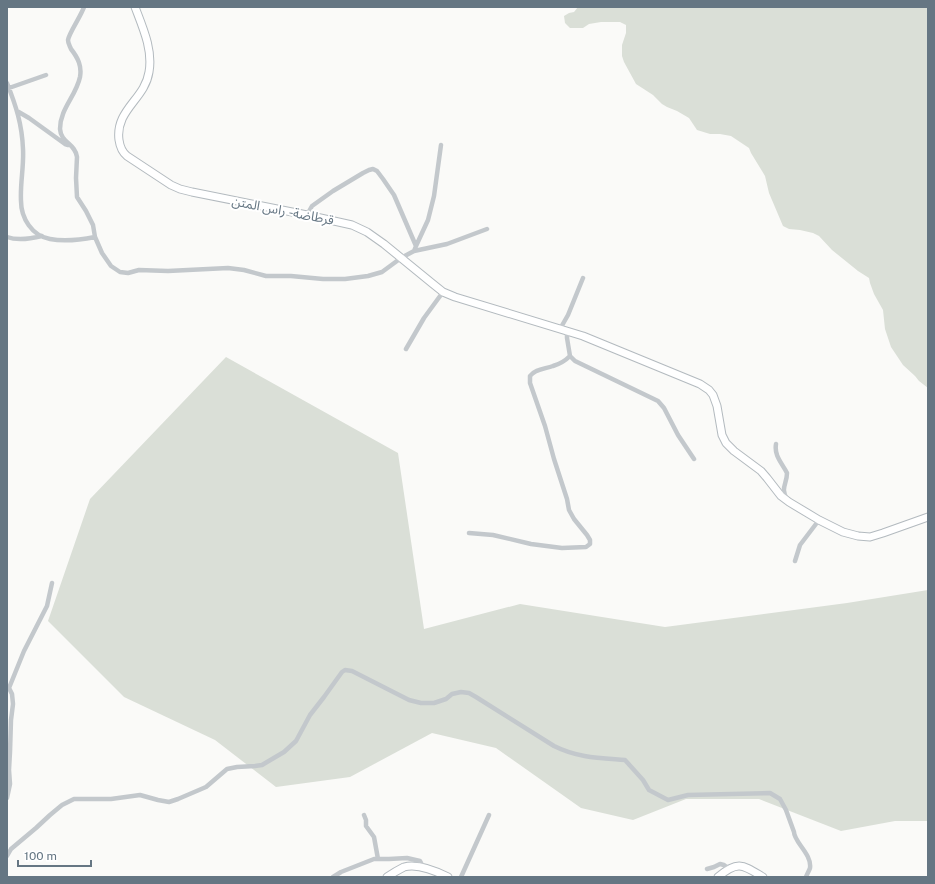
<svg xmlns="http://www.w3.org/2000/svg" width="935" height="884" font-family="'Public Sans','Noto Sans Arabic',sans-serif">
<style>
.green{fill:#dadfd7}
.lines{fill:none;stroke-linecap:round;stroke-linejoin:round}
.secondary-casing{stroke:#b3babf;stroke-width:9}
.minor{stroke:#c3c8cc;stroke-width:4.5}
.secondary{stroke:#fff;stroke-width:7}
.labels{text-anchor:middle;stroke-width:4;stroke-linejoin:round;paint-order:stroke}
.street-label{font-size:13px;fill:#657683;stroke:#fff}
</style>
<rect width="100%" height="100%" fill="#fafaf8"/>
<!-- green -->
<path class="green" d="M578,7H928V388L919,381L915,376L903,365L891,347L885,329L883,310L874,294L870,283L869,278L858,271L832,250L819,236L813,233L800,230L789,229L783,226L769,193L765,176L762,171L751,153L749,148L731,136L720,134H710L697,130L689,118L677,111L667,107L662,104L653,95L636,84L624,62L622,56V45L626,33V25L620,22H601L589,24L583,28H570L565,23L564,16L569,13L574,12Z
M226,357L398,453L424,629L520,604L665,627L847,603L928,590V821H895L841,831L759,799H686L633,820L581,808L496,748L432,733L350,777L276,787L215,740L124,697L48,621L90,499Z"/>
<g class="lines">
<defs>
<path id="secondary" d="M135,7C143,28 153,50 149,72C145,99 115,110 119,140C120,147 122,152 127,156L171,185L180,189L192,192L307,215L352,225L367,232L384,244L433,284L443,292L455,297L583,336L700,384L709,390L713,395L717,406L722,435L726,443L734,451L761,471L767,478L781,496L789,502L819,520L843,532L858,536L870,537L883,533L928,517
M387,877C393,873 398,870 404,867C418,863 436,871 448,877
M718,877C738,860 743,865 763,877"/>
</defs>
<!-- secondary casing -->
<use href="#secondary" class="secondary-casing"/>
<!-- minor -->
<path class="minor" d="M84,7C81,16 69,33 68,40C68,44 70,46 71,49C78,58 82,66 80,77C76,96 60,109 60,129C61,143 75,143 77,157L76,178L77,197L86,211L93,225L95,237L102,253L111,266L120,272L128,273L139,270L168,271L228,268L244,270L266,276H291L323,279H345L368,276L382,272L401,258L414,251L416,246L394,195L383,179L377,171L373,169L369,170L363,173L333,191L312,206L307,215
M7,83C16,106 22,124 23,149C24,167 20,183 21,201C21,218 32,236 50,239C65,242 80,240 95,237
M9,88L46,75
M17,111L29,118L65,144L68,145
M7,237C18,241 30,239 42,236
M416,246L428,220L434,196L441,145
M414,251L447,244L487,229
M560,329L568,315L583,278
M567,331V338L570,356L575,361L658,401L664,408L678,435L694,459
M406,349L424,318L443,292
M776,444C774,456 782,463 787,473C787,484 780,488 787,499
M469,533L493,535L531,544L562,548L586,547L590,544V540L587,535L574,519L569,510L567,499L554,459L545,426L530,383V376C535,369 545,369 553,366C560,364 565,361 570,356
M795,561L800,545L819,520
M7,687L9,688L12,694L13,704L11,720L10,752L9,770L10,784L7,798
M9,688L24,651L47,606L52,583
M364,815L366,820V826L374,837L378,859
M7,856L11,849L36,828L50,815L62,805L74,799H111L140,795L158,800L169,802L178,799L206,787L227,769L237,767L255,766L262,765L284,752L296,741L310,715L324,697L342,672L345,670L352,671L409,700L421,703H434L446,699L452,694L461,692L469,693L476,697L554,746C578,758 600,758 625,760L643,780L649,790L668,800L688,795L770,793L780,799L786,810L794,832C794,842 812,854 810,868C809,871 807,874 806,877
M707,869L714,867L720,864L724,865L729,869
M333,877L341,872L374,859H389L407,858L420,861L423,867
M461,877L489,815"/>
<!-- secondary -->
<use href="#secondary" class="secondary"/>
</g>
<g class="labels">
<!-- street labels -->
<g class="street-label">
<text transform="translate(283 210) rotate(11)" y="5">قرطاضة - راس المتن</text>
</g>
</g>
<!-- border -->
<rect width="935" height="884" fill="none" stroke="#657683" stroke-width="16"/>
<!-- scale -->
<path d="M18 860v6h73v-6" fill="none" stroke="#657683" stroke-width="2"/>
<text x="24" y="860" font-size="12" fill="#657683" stroke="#ffffff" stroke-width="3" paint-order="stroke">100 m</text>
</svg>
